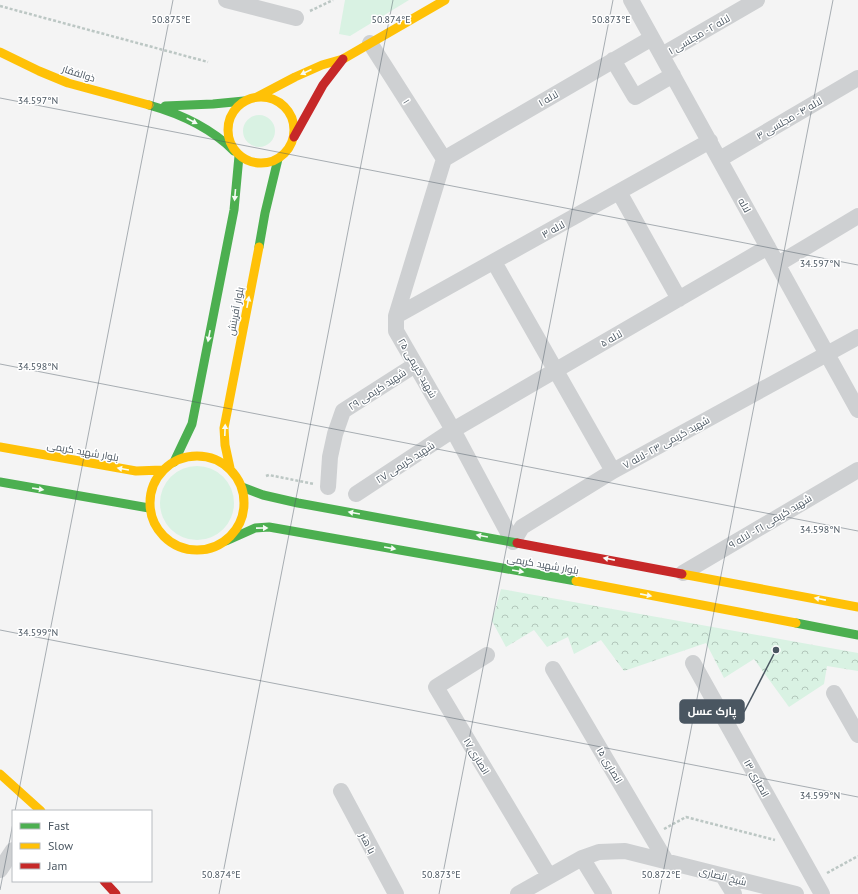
<svg xmlns="http://www.w3.org/2000/svg" width="858" height="894" font-family="'PT Sans',Cairo,sans-serif">
<style>
.green{fill:#d9f2e3}
.park{fill:url(#park-crowns)}
.lines{fill:none;stroke-linecap:round;stroke-linejoin:round}
.path{stroke:#bcc7c4;stroke-width:2.5;stroke-dasharray:3 2;stroke-linecap:butt}
.street{stroke:#ced0d2;stroke-width:16}
.fast{stroke:#4caf50;stroke-width:9}
.slow{stroke:#ffc107;stroke-width:9}
.jam{stroke:#c62828;stroke-width:9}
.oneway{fill:#f6fbf6}
.ticks{fill:none;stroke:#4a5661;stroke-width:1;stroke-opacity:0.45}
.labels{text-anchor:middle;stroke-width:3;stroke-linejoin:round;paint-order:stroke}
.street-label{font-size:10px;fill:#4a5661;stroke:#fff}
.ticks-label{font-size:10px;text-anchor:middle;fill:#4a5661;stroke:#fff;stroke-width:3;stroke-linejoin:round;paint-order:stroke}
.leader{fill:none;stroke:#4a5661;stroke-width:1.5}
.callout-dot{fill:#4a5661;stroke:#fff;stroke-width:1.5}
.callout{fill:#4a5661;stroke:#4a5661;stroke-width:1.5}
.callout-label{font-size:11px;text-anchor:middle;font-weight:bold;fill:#fff}
</style>
<defs>
<pattern id="park-crowns" width="20" height="18" patternUnits="userSpaceOnUse"><rect width="20" height="18" fill="#d9f2e3"/><path d="M2 6a3 3 0 1 1 6 0M12 15a3 3 0 1 1 6 0" fill="none" stroke="#b2c7bb"/></pattern>
</defs>
<rect width="100%" height="100%" fill="#f4f4f4"/>
<!-- green -->
<path class="green" d="M345,0H409L350,36L339,34Z
M243 131a16 16 0 1 1 32 0a16 16 0 1 1-32 0Z
M160 503a37 37 0 1 1 74 0a37 37 0 1 1-74 0Z"/>
<!-- park -->
<path class="park" d="M501,589L858,653V671L827,666L824,684L789,707L754,659L724,678L706,643L624,671L601,640L574,654L568,637L547,647L534,630L506,647L492,621Z"/>
<g class="lines">
<!-- path -->
<path class="path" d="M0,6L208,62
M310,11L333,0
M266,476L269,475L314,484
M664,829L686,817L775,840
M827,873L858,856"/>
<!-- street -->
<path class="street" d="M226,0L296,18
M631,0L858,410
M370,43L444,159
M662,55L757,0
M613,60L635,97L673,75
M444,159L396,316V331L453,430L513,542L522,527L613,471L858,337
M444,159L652,38
M720,159L858,78
M619,192L679,299
M494,262L613,471
M778,264L858,216
M396,316L710,141
M328,487L330,457L335,434L343,411L415,365
M356,494L453,430L768,247
M683,573L858,470
M487,655L436,687L549,876
M693,663L822,894
M553,669L666,861
M834,693L858,735
M341,791L396,894
M582,858L604,894
M0,870L13,850
M723,876L734,894
M518,894L582,858L599,852L625,851L796,894"/>
<!-- fast -->
<path class="fast" d="M149,105C181,114 210,127 234,151
M165,106L213,104L244,101
M259,247L265,213L278,159
M174,462L192,424L234,210L239,156
M0,482L149,508
M242,487L263,495L298,503L517,543
M226,541L255,528L269,527L576,581
M796,623L858,635"/>
<!-- slow -->
<path class="slow" d="M0,52L39,71L68,83L149,105
M228 130a33 33 0 1 1 66 0a33 33 0 1 1-66 0Z
M257,97L295,77L322,65L343,59L445,0
M0,447L136,471L162,470
M150 503a47 47 0 1 1 94 0a47 47 0 1 1-94 0Z
M230,468L225,445L224,428L259,247
M682,574L858,607
M576,581L796,623
M0,774L41,811"/>
<!-- jam -->
<path class="jam" d="M294,137L323,85L343,59
M517,543L682,574
M104,881L116,894"/>
</g>
<!-- one-way arrows -->
<defs><path id="oneway-solid" d="M-6-.8H1V-3.2L6.5 0L1 3.2V.8H-6Z"/></defs>
<g class="oneway">
<use href="#oneway-solid" transform="translate(306 72) rotate(156)"/>
<use href="#oneway-solid" transform="translate(192 121) rotate(27)"/>
<use href="#oneway-solid" transform="translate(235 195) rotate(95)"/>
<use href="#oneway-solid" transform="translate(248 302) rotate(-79)"/>
<use href="#oneway-solid" transform="translate(209 336) rotate(101)"/>
<use href="#oneway-solid" transform="translate(225 430) rotate(-88)"/>
<use href="#oneway-solid" transform="translate(123 469) rotate(-170)"/>
<use href="#oneway-solid" transform="translate(38 489) rotate(9)"/>
<use href="#oneway-solid" transform="translate(354 513) rotate(-170)"/>
<use href="#oneway-solid" transform="translate(262 528) rotate(-1)"/>
<use href="#oneway-solid" transform="translate(482 536) rotate(-170)"/>
<use href="#oneway-solid" transform="translate(390 548) rotate(10)"/>
<use href="#oneway-solid" transform="translate(609 559) rotate(-169)"/>
<use href="#oneway-solid" transform="translate(518 571) rotate(10)"/>
<use href="#oneway-solid" transform="translate(646 595) rotate(11)"/>
<use href="#oneway-solid" transform="translate(820 599) rotate(-169)"/>
</g>
<!-- ticks -->
<path class="ticks" d="M0,98L858,265M0,364L858,531M0,630L858,797M15,811L173,0M0,890L13,823M219,894L393,0M439,894L613,0M659,894L833,0"/>
<g class="labels">
<!-- street labels -->
<g class="street-label">
<text transform="translate(699 34) rotate(-30)" y="4">لاله ۲ - مجلسی ۱</text>
<text transform="translate(79 73) rotate(18)" y="4">ذوالفقار</text>
<text transform="translate(548 98) rotate(-30)" y="4">لاله ۱</text>
<text transform="translate(407 101) rotate(57)" y="4">۱</text>
<text transform="translate(789 118) rotate(-30)" y="4">لاله ۴ - مجلسی ۳</text>
<text transform="translate(745 205) rotate(61)" y="4">لاله</text>
<text transform="translate(553 229) rotate(-29)" y="4">لاله ۳</text>
<text transform="translate(235 311) rotate(-79)" y="4">بلوار آفرینش</text>
<text transform="translate(611 338) rotate(-30)" y="4">لاله ۵</text>
<text transform="translate(418 368) rotate(60)" y="4">شهید کریمی ۲۵</text>
<text transform="translate(377 389) rotate(-33)" y="4">شهید کریمی ۲۹</text>
<text transform="translate(666 442) rotate(-29)" y="4">شهید کریمی ۲۳ -لاله ۷</text>
<text transform="translate(83 451) rotate(10)" y="4">بلوار شهید کریمی</text>
<text transform="translate(405 462) rotate(-33)" y="4">شهید کریمی ۲۷</text>
<text transform="translate(770 521) rotate(-31)" y="4">شهید کریمی ۲۱ - لاله ۹</text>
<text transform="translate(543 564) rotate(10)" y="4">بلوار شهید کریمی</text>
<text transform="translate(477 756) rotate(59)" y="4">انصاری ۱۷</text>
<text transform="translate(610 765) rotate(59)" y="4">انصاری ۱۵</text>
<text transform="translate(757 778) rotate(61)" y="4">انصاری ۱۳</text>
<text transform="translate(368 843) rotate(62)" y="4">با هنر</text>
<text transform="translate(723 876) rotate(14)" y="4">شیخ انصاری</text>
</g>
</g>
<g class="ticks-label">
<text x="171" y="23">50.875°E</text>
<text x="611" y="23">50.873°E</text>
<text x="391" y="23">50.874°E</text>
<text x="38" y="104">34.597°N</text>
<text x="820" y="267">34.597°N</text>
<text x="38" y="370">34.598°N</text>
<text x="820" y="533">34.598°N</text>
<text x="38" y="636">34.599°N</text>
<text x="820" y="799">34.599°N</text>
<text x="221" y="878">50.874°E</text>
<text x="441" y="878">50.873°E</text>
<text x="661" y="878">50.872°E</text>
</g>
<!-- callouts -->
<path class="leader" d="M776 650L744 712"/>
<circle class="callout-dot" cx="776" cy="650" r="4"/>
<rect class="callout" x="680" y="700" width="64" height="23" rx="4"/>
<g class="callout-label">
<text x="712" y="715">پارک عسل</text>
</g>
<!-- legend -->
<rect x="12" y="810" width="140" height="72" fill="#ffffff" stroke="#b7bbc0"/>
<rect x="20" y="823" width="20" height="6" fill="#4caf50" stroke="#b7bbc0"/>
<text x="48" y="830" font-size="12" fill="#4a5661">Fast</text>
<rect x="20" y="843" width="20" height="6" fill="#ffc107" stroke="#b7bbc0"/>
<text x="48" y="850" font-size="12" fill="#4a5661">Slow</text>
<rect x="20" y="863" width="20" height="6" fill="#c62828" stroke="#b7bbc0"/>
<text x="48" y="870" font-size="12" fill="#4a5661">Jam</text>
</svg>
